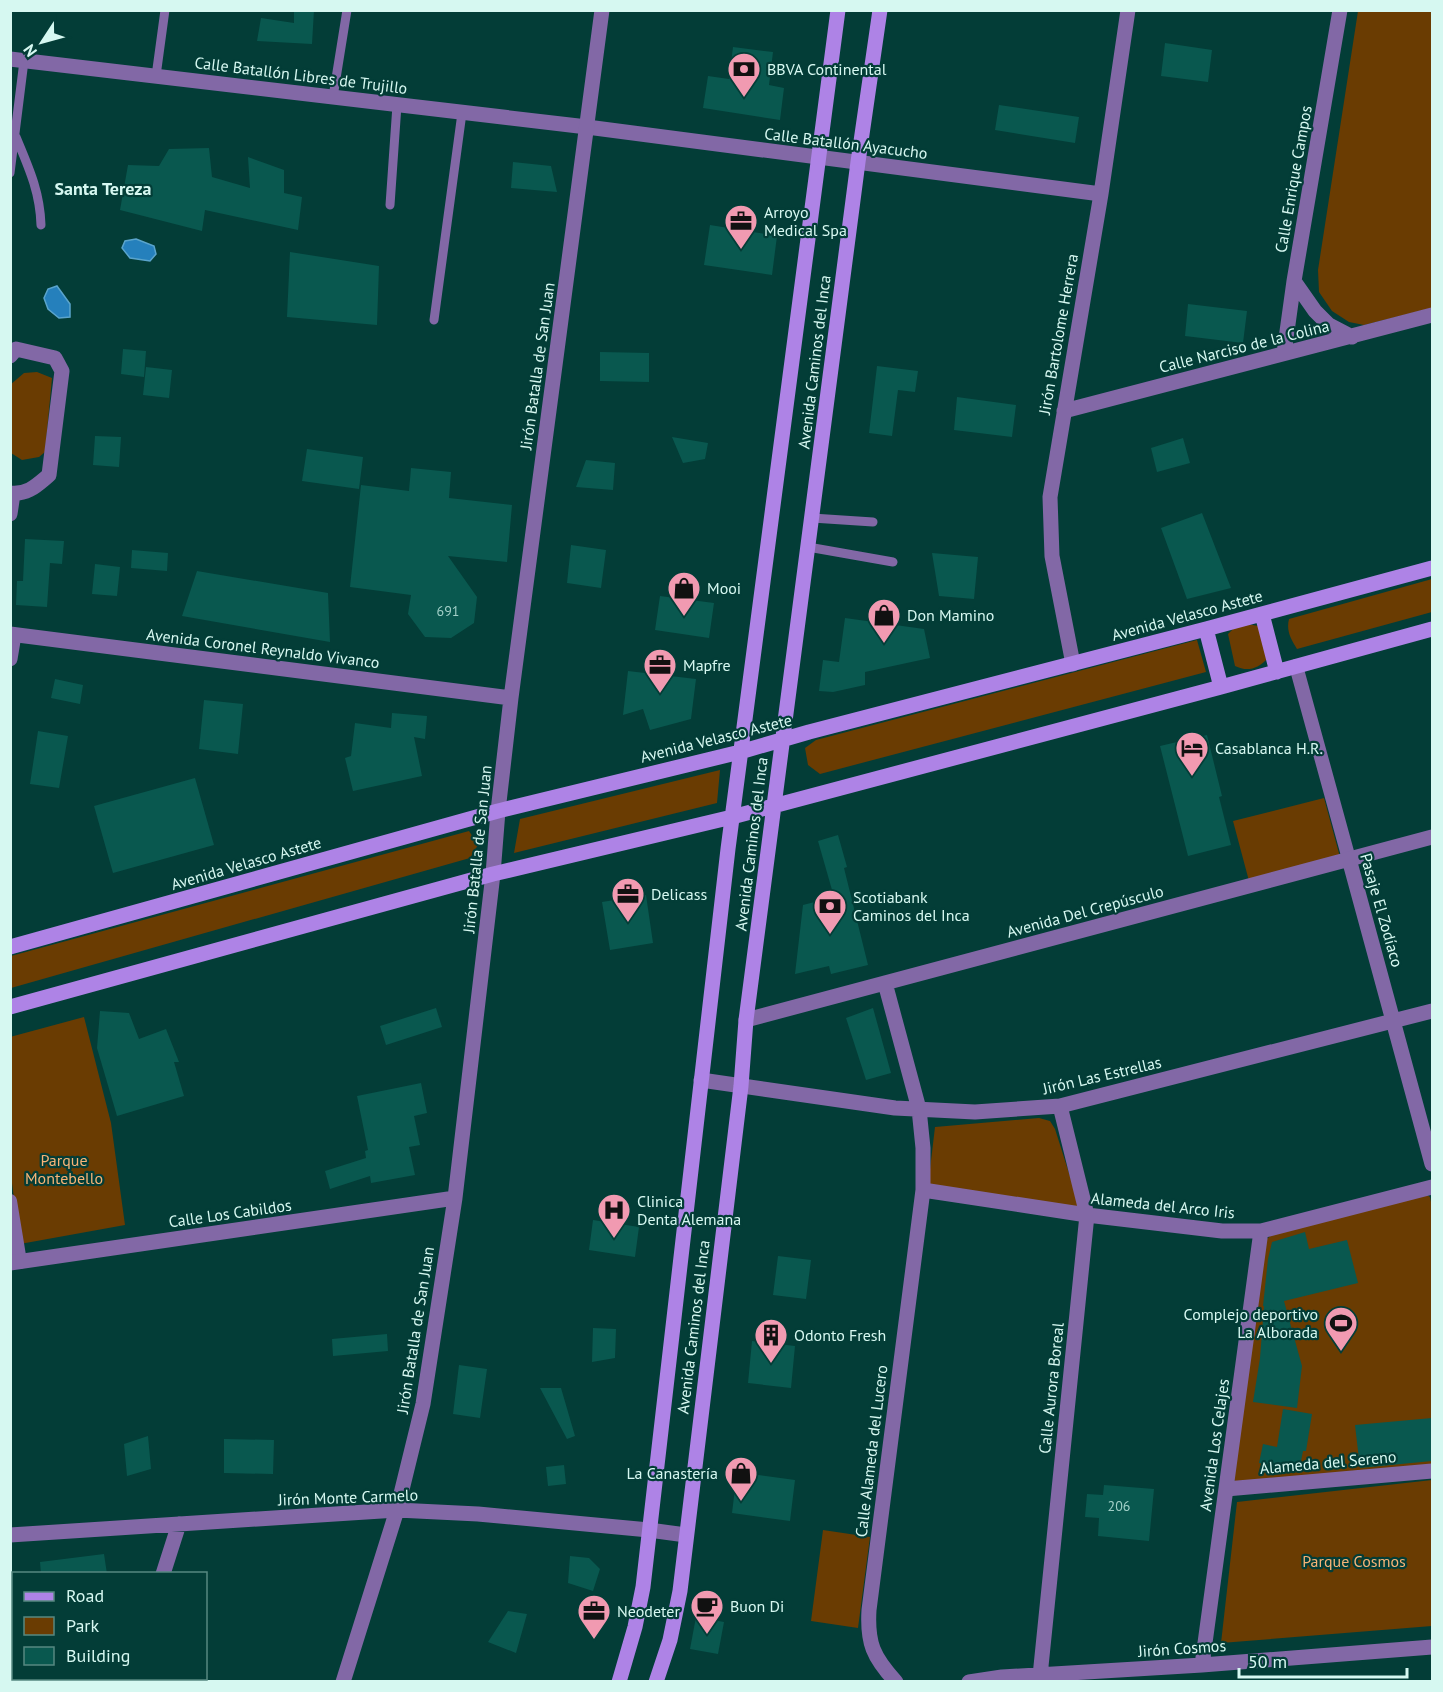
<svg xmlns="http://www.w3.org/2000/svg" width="1443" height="1692" font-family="'PT Sans',sans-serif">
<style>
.green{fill:#6a3c02}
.water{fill:#2580bc;stroke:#5aa4cc;stroke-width:1.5}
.building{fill:#09584f}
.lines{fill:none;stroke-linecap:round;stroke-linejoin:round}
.service{stroke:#8268a6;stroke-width:9}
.pedestrian{stroke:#8268a6;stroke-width:14}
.minor{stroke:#8268a6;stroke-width:15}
.tertiary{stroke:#8268a6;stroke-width:15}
.secondary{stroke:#ae83e6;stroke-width:15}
.labels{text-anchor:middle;stroke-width:4.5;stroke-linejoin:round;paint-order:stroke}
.number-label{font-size:14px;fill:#a3d0c8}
.poi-label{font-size:16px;fill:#d6f8f1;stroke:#033d37;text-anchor:start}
.street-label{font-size:16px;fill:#d6f8f1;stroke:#033d37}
.park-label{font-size:16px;fill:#f8b477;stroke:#033d37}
.neighbourhood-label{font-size:18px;font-weight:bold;fill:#d6f8f1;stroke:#033d37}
</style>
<rect width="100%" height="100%" fill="#033d37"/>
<!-- green -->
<path class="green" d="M1358,11H1432V308L1364,325L1349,322L1332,311L1319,292L1318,270Z
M37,372L52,378L45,452L39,457L22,460L11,453L10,385L24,373Z
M1432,579V612L1297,649C1291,639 1286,631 1289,619Z
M1246,624L1259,626L1267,659C1258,669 1247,672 1235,666L1228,634L1233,629Z
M1197,640L1206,672L820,774L808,765L805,748L816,740Z
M720,770L717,803L514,853L520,819Z
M1324,798L1340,857L1249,881L1233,821Z
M469,831L478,845L470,858L11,988V956Z
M84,1017L111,1123L125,1225L20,1244L10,1168V1037Z
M1039,1118L1050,1121L1055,1129L1080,1208L928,1186L935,1127Z
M1424,1193L1430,1197L1432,1207V1464L1236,1482L1232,1478L1266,1240L1271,1235Z
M1432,1480V1626L1221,1643L1237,1502Z
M823,1530L870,1537L858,1628L811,1621Z"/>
<!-- water -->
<path class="water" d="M136,239L154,246L156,254L150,261L130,258L122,248L125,241Z
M57,286L70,304V317L59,318L48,309L44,298L48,289Z"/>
<!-- building -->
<path class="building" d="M294,10H314L312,44L257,41L261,18L294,23Z
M1165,43L1212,50L1208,82L1161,76Z
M733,47L773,52L769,85L784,88L780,120L703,108L708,76L729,79Z
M999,105L1079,117L1075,143L995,130Z
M209,148L212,177L250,188L248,157L284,170V193L302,197L298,230L205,210L202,231L120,210L128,165L159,166L169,149Z
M513,162L551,166L557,192L511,188Z
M710,225L777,236L772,275L704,265Z
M290,252L379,266L377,325L287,317Z
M1188,304L1247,311L1243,343L1185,336Z
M123,349L146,351L144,377L121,374Z
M600,352L649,353V382L600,381Z
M877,366L918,371L915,392L898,390L892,436L869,433Z
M146,367L172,370L169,398L143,395Z
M957,397L1016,405L1012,437L954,430Z
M95,436L121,437L119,467L93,465Z
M672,437L708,443L705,459L683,463Z
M1183,438L1190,463L1157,472L1151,448Z
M307,449L363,457L359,489L302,481Z
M586,460L615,463L613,490L576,487Z
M411,468L451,472L449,498L512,505L507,562L448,556L477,597L474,623L451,638L425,637L408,614L411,595L350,587L361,485L409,491Z
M1202,513L1231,588L1187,599L1161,528Z
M25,539L64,541L62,564L50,563L47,607L16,605L17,581H23Z
M571,545L606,550L601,588L567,583Z
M132,550L168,553L167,571L131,568Z
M932,553L978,557L974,599L939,596Z
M95,564L120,567L117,596L92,594Z
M197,571L328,593L330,642L182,616Z
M660,596L714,603L709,638L655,630Z
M845,618L924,629L930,658L865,672V685L833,692L819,691L823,660L839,662Z
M628,671L696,679L691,719L650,730L643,709L623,715Z
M55,679L83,685L80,704L51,698Z
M204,700L243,704L238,754L199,749Z
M392,713L427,716L425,739L414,737L422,776L353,791L345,758L351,756L355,723L391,728Z
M38,731L68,736L59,788L30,784Z
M1207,735L1222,796L1219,797L1231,845L1188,856L1160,746Z
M195,778L214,845L113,873L94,806Z
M838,835L847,867L844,868L868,965L831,974L829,966L795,974L803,905L834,897L818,841Z
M646,895L653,943L610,950L602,902Z
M436,1008L442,1027L386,1045L380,1026Z
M873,1008L891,1073L866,1080L846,1018Z
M100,1011L129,1013L139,1039L166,1029L179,1062H174L184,1096L117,1116L97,1048Z
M421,1083L427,1113L414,1116L420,1145L409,1147L415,1175L371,1183L370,1176L330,1189L325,1171L366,1158L365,1151L368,1150L357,1096Z
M593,1220L639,1227L635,1257L589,1250Z
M1305,1232L1309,1249L1347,1240L1358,1283L1284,1301L1302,1366L1297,1408L1253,1402L1260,1358L1264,1306H1263L1268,1259L1272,1242Z
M778,1256L811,1260L806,1299L773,1295Z
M593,1328L616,1329L615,1358L592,1362Z
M387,1334L388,1351L333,1356L332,1339Z
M752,1341L795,1346L791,1388L748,1383Z
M459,1365L487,1369L480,1418L453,1414Z
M540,1388H561L575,1436L567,1439Z
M1283,1409L1312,1414L1306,1451H1303L1299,1471L1259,1463L1263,1444L1277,1447Z
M1432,1418V1461L1360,1468L1355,1425Z
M148,1436L151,1469L127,1476L124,1444Z
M224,1439L274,1440L273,1474L224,1473Z
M564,1465L566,1484L548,1486L546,1467Z
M737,1472L795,1480L790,1521L732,1513Z
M1104,1485L1154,1489L1149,1541L1098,1536L1099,1518L1085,1517L1087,1494L1103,1495Z
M104,1554L107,1574H41L40,1562Z
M570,1556L589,1558L600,1569L593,1591L568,1583Z
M508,1611L527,1614L516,1653L488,1642Z
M696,1617L724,1622L718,1654L690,1649Z"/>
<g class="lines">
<!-- service -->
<path class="service" d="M156,76L165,10
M333,97L347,10
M16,137C29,168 40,192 41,225
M10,173L24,61
M390,205L397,105
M434,320L462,113
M812,518L873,522
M808,547L893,562"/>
<!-- pedestrian -->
<path class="pedestrian" d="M1296,666L1349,859
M10,1201L20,1262"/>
<!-- minor -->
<path class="minor" d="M10,59L587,127L1101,194
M1294,281L1315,311L1329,325L1352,337
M1284,353L1294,281L1340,10
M10,356L16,349L55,358L62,371L49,475C37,485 28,495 10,493
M1064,411L1432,315
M10,514L13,494
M10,659L14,635
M1073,664L1052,556L1050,497L1101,194L1128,10
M1349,859L1432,1164
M885,983L919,1109L923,1148V1190L869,1610C867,1643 873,1657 896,1682
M746,1020L1432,837
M701,1080L895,1108L975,1112L1060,1106L1432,1011
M923,1190L1087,1215L1222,1231H1261L1432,1187
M10,1263L455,1198
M1226,1489L1432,1471
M10,1535L397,1510L478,1514L649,1530L686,1535
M163,1574L179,1524
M1202,1665L1261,1231
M1040,1676L1087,1215L1060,1106
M129,1682L130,1678
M343,1682L397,1510L423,1404L455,1198L493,874
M969,1682L1002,1677L1202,1665L1432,1647"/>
<!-- tertiary -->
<path class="tertiary" d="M10,634L511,698
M493,874L498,811L511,698L602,10"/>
<!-- secondary -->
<path class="secondary" d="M1262,614L1277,672
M1206,629L1221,687
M10,947L498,811L740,752L809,732L1206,629L1432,568
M10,1007L493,874L732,817L1221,687L1432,629
M619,1682L635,1627L643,1587L728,849L838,10
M656,1682L670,1640L680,1591L741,1086L746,1020L858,162L880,10"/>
</g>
<!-- icons -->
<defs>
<symbol id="bank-pin" viewBox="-11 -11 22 30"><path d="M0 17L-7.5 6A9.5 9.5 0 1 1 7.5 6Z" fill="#f19ab1" stroke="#033d37"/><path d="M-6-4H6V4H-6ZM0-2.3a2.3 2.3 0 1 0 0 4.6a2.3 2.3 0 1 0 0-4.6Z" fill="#111"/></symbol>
<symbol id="office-pin" viewBox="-11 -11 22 30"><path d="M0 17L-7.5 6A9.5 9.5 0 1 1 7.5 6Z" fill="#f19ab1" stroke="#033d37"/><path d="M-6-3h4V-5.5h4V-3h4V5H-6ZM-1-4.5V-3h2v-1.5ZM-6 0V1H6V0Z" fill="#111"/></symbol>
<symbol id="shop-pin" viewBox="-11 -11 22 30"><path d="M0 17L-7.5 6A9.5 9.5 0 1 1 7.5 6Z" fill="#f19ab1" stroke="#033d37"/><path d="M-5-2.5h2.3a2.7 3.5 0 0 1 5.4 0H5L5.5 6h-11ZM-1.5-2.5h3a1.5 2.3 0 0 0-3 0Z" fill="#111"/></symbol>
<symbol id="hotel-pin" viewBox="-11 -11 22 30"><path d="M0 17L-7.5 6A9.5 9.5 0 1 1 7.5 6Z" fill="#f19ab1" stroke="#033d37"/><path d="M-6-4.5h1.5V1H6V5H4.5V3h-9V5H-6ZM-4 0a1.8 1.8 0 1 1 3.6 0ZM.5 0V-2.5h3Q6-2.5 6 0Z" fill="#111"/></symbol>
<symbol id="hospital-pin" viewBox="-11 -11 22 30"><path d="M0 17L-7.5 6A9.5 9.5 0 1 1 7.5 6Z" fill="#f19ab1" stroke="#033d37"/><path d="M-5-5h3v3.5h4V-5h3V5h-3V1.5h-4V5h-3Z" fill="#111"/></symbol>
<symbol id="stadium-pin" viewBox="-11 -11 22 30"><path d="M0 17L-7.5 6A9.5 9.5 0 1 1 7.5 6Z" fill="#f19ab1" stroke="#033d37"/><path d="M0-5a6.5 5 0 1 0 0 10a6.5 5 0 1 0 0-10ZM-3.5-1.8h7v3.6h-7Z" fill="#111"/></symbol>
<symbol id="building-pin" viewBox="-11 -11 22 30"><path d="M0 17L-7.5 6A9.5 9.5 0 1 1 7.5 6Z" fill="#f19ab1" stroke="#033d37"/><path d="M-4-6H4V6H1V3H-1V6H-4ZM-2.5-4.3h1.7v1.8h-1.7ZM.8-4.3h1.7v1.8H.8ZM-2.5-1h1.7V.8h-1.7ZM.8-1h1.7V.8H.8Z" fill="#111"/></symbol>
<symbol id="cafe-pin" viewBox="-11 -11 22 30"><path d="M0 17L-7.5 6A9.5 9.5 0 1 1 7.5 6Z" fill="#f19ab1" stroke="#033d37"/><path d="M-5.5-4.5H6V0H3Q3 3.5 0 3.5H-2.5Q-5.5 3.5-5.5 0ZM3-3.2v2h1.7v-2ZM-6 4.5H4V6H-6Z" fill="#111"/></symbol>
</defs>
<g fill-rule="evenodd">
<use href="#bank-pin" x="725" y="50" width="38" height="52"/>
<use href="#office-pin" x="722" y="202" width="38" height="52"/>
<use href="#shop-pin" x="665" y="569" width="38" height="52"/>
<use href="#shop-pin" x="865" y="596" width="38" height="52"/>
<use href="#office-pin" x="641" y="646" width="38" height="52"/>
<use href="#hotel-pin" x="1173" y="729" width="38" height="52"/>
<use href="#office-pin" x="609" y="875" width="38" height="52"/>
<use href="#bank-pin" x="811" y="887" width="38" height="52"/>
<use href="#hospital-pin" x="595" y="1191" width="38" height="52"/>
<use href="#stadium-pin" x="1322" y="1304" width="38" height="52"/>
<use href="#building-pin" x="752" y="1316" width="38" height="52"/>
<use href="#shop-pin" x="722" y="1454" width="38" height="52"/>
<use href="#cafe-pin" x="688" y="1587" width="38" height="52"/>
<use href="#office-pin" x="575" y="1592" width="38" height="52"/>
</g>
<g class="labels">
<!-- number labels -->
<g class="number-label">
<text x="448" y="616">691</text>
<text x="1119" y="1511">206</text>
</g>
<!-- poi labels -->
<g class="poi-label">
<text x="767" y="75">BBVA Continental</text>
<text x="764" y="218">Arroyo<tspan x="764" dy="18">Medical Spa</tspan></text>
<text x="707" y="594">Mooi</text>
<text x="907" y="621">Don Mamino</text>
<text x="683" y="671">Mapfre</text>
<text x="1215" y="754">Casablanca H.R.</text>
<text x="651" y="900">Delicass</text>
<text x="853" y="903">Scotiabank<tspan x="853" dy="18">Caminos del Inca</tspan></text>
<text x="637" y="1207">Clinica<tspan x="637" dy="18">Denta Alemana</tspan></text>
<text x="1318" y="1320" text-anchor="end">Complejo deportivo<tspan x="1318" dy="18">La Alborada</tspan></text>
<text x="794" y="1341">Odonto Fresh</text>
<text x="718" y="1479" text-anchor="end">La Canastería</text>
<text x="730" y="1612">Buon Di</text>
<text x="617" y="1617">Neodeter</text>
</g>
<!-- street labels -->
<g class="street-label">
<text transform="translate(301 75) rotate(7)" y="6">Calle Batallón Libres de Trujillo</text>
<text transform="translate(846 143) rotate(7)" y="6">Calle Batallón Ayacucho</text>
<text transform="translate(1293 179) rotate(-80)" y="6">Calle Enrique Campos</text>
<text transform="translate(1058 334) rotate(-80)" y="6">Jirón Bartolome Herrera</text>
<text transform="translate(1244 346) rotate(-14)" y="6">Calle Narciso de la Colina</text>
<text transform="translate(814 362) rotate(-83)" y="6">Avenida Caminos del Inca</text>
<text transform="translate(537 366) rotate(-82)" y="6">Jirón Batalla de San Juan</text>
<text transform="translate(1187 615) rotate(-15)" y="6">Avenida Velasco Astete</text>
<text transform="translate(263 648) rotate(7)" y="6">Avenida Coronel Reynaldo Vivanco</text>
<text transform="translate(716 738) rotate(-14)" y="6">Avenida Velasco Astete</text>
<text transform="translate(751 844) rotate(-83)" y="6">Avenida Caminos del Inca</text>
<text transform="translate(477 849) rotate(-84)" y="6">Jirón Batalla de San Juan</text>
<text transform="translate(246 863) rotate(-16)" y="6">Avenida Velasco Astete</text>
<text transform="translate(1382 910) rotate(74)" y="6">Pasaje El Zodíaco</text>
<text transform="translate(1085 911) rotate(-15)" y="6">Avenida Del Crepúsculo</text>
<text transform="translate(1102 1075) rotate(-13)" y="6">Jirón Las Estrellas</text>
<text transform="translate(1163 1205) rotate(6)" y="6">Alameda del Arco Iris</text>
<text transform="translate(230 1213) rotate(-8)" y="6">Calle Los Cabildos</text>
<text transform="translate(693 1327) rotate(-83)" y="6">Avenida Caminos del Inca</text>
<text transform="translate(415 1330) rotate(-81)" y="6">Jirón Batalla de San Juan</text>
<text transform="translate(1051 1388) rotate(-84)" y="6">Calle Aurora Boreal</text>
<text transform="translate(1214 1445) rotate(-82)" y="6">Avenida Los Celajes</text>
<text transform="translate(871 1451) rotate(-83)" y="6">Calle Alameda del Lucero</text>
<text transform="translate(1328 1462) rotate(-5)" y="6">Alameda del Sereno</text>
<text transform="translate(348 1497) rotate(-2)" y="6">Jirón Monte Carmelo</text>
<text transform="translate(1182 1648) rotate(-4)" y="6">Jirón Cosmos</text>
</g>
<!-- park labels -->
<g class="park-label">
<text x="64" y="1166">Parque<tspan x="64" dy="18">Montebello</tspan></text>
<text x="1354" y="1567">Parque Cosmos</text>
</g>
<!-- neighbourhood labels -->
<g class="neighbourhood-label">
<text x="103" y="195">Santa Tereza</text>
</g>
</g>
<!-- border -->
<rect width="1443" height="1692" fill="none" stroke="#d6f8f1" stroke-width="24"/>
<!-- legend -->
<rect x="12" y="1572" width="195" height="108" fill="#033d37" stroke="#578881" stroke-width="1.5"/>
<rect x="24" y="1592" width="30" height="9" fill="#ae83e6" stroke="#578881" stroke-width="1.5"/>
<text x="66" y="1602" font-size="18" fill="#d6f8f1">Road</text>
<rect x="24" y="1617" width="30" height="18" fill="#6a3c02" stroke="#578881" stroke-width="1.5"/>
<text x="66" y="1632" font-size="18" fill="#d6f8f1">Park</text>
<rect x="24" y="1647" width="30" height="18" fill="#09584f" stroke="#578881" stroke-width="1.5"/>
<text x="66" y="1662" font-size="18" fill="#d6f8f1">Building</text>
<!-- north arrow -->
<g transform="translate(42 42) rotate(234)" stroke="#033d37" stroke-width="4.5" paint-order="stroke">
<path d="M0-4.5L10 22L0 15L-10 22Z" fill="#d6f8f1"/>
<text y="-9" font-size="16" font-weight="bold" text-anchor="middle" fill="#d6f8f1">N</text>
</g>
<!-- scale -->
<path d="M1239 1668v9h168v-9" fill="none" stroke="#d6f8f1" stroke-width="3"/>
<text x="1248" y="1668" font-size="18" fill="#d6f8f1" stroke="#033d37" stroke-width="4.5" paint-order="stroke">50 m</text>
</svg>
